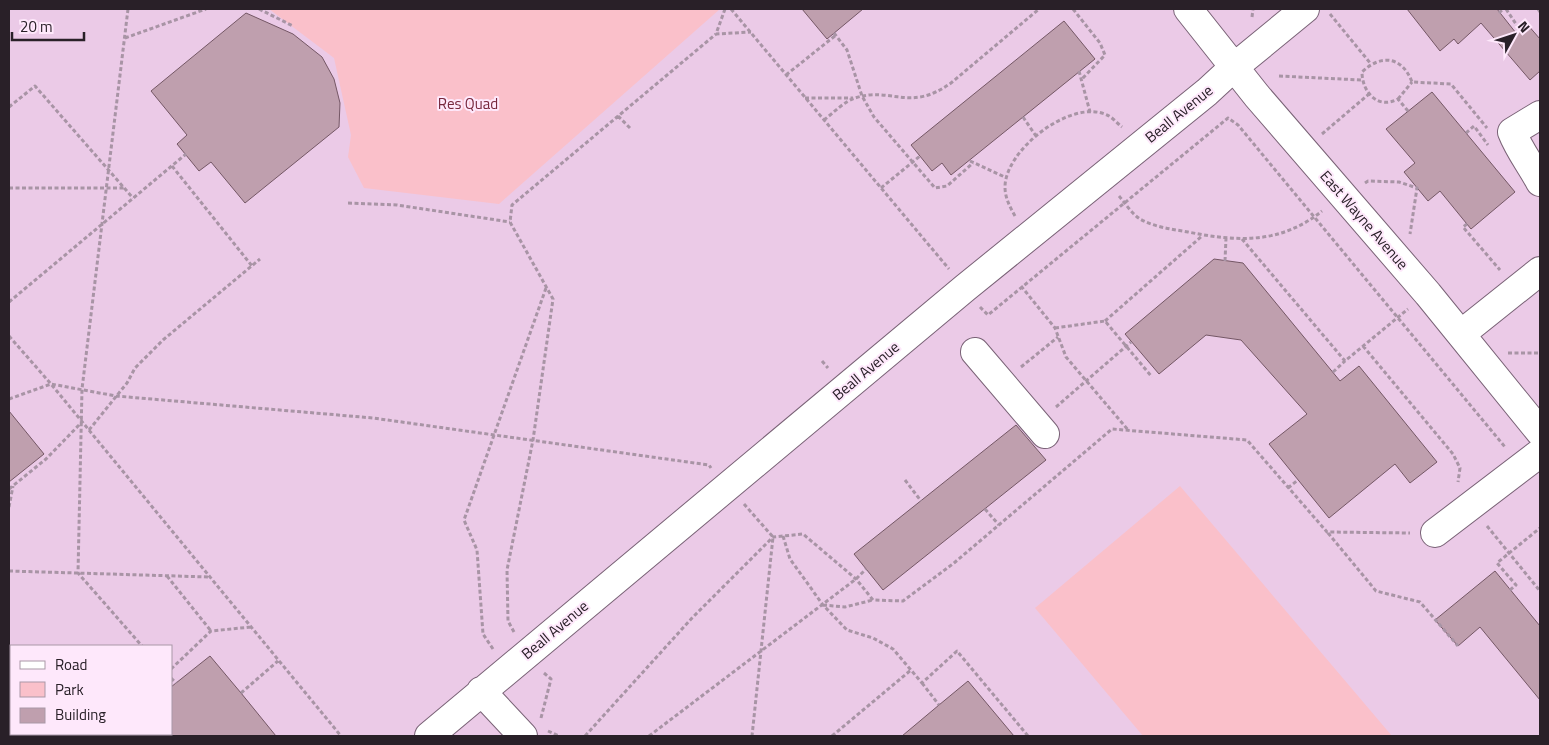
<svg xmlns="http://www.w3.org/2000/svg" width="1549" height="745" font-family="'Titillium Web',sans-serif">
<style>
.built{fill:#ebcae7;fill-rule:evenodd}
.green{fill:#fac0ca}
.building{fill:#bf9fae;stroke:#745765}
.lines{fill:none;stroke-linecap:round;stroke-linejoin:round}
.minor-casing{stroke:#796276;stroke-width:30}
.path{stroke:#a894a5;stroke-width:3;stroke-dasharray:4 2.5;stroke-linecap:butt}
.minor{stroke:#fff;stroke-width:28}
.labels{text-anchor:middle;stroke-width:4;stroke-linejoin:round;paint-order:stroke}
.park-label{font-size:15px;fill:#77273d;stroke:#fee8fb}
.street-label{font-size:15px;fill:#292028;stroke:#fee8fb}
</style>
<rect width="100%" height="100%" fill="#f4d9f0"/>
<!-- built -->
<path class="built" d="M9,9H1540V736H9ZM11,646H171V734H11Z"/>
<!-- green -->
<path class="green" d="M269,9H720L499,204L364,188L348,157L351,135L334,58Z
M1180,486L1392,736H1143L1035,608Z"/>
<!-- building -->
<path class="building" d="M802,9H863L827,39Z
M1407,9H1497L1516,33L1527,24L1540,39V71L1530,80L1481,23L1458,44L1454,39L1440,51Z
M246,13L293,34L322,57L334,79L340,103L339,127L245,203L211,162L199,171L177,144L187,135L151,91Z
M1064,21L1095,59L951,175L942,163L932,171L911,145Z
M1432,92L1515,192L1471,229L1440,191L1428,201L1404,172L1415,163L1386,129Z
M1214,259L1243,263L1340,381L1359,366L1437,462L1410,483L1395,464L1329,518L1269,444L1307,414L1241,340L1206,335L1159,374L1125,334Z
M9,411L44,454L9,482Z
M1016,425L1046,460L883,590L854,554Z
M1495,571L1540,626V700L1480,627L1458,646L1435,620Z
M210,656L241,693L276,736H171V687Z
M968,681L1014,736H902L939,705Z"/>
<g class="lines">
<defs>
<path id="minor" d="M1188,9L1257,96L1428,294L1540,432
M1540,115L1512,132C1519,150 1531,165 1540,182
M1461,334L1540,271
M975,352L1045,434
M1435,533L1540,453
M481,691L523,736
M429,736L965,288L1207,92L1233,68L1305,9"/>
</defs>
<!-- minor casing -->
<use href="#minor" class="minor-casing"/>
<!-- path -->
<path class="path" d="M128,9L82,389L78,573L142,646
M259,9L293,26
M725,9L716,34L751,32
M731,9L949,269
M1073,9L1100,43L1105,55L1081,80
M1506,9L1520,30
M1538,9L1540,12
M1499,13L1503,9
M1330,14L1371,64
M1252,17L1253,9
M834,33L847,50L862,96L874,117L935,188L947,186L973,163
M125,38L206,9
M1079,71L1090,112
M786,75L836,35
M1279,76L1362,80
M805,98H853
M1398,99L1412,82
M9,107L35,86L133,198
M1408,111L1398,99C1378,110 1362,92 1362,72C1381,54 1402,56 1412,82L1451,84L1487,128
M618,116L630,128
M1023,117L1036,136
M824,120C833,113 845,101 855,98C892,86 909,113 951,83L1039,9
M1466,133L1474,126L1488,145
M1322,134L1369,94
M970,161L1007,178
M172,166L252,266
M1365,183L1368,181L1399,182L1417,188L1410,234
M9,188H124
M881,188L920,156
M1119,196C1125,203 1132,214 1140,219C1154,227 1171,229 1188,232C1238,242 1281,244 1322,211
M348,203L397,205L510,222
M1015,216C1010,207 1005,198 1005,187C1005,150 1071,98 1107,115C1112,117 1117,123 1122,127
M1467,224L1463,227L1500,270
M1242,239L1345,361L1408,309
M1225,261L1226,238
M1021,286L1055,328L1066,357L1129,431
M9,302L186,154
M980,307L988,315L1228,118L1238,125L1505,447
M1105,321L1202,236
M1055,328L1105,321L1152,377
M9,336L51,384L341,736
M1363,346L1453,454L1460,468L1458,482
M1508,353H1540
M822,361L828,368
M1021,367L1058,337
M1333,372L1345,361
M9,399L51,384L116,396L373,418L709,465L711,468
M1056,407L1131,342
M89,430L127,383L135,368L163,340L260,259
M905,480L921,501
M1288,488L1298,480
M9,489L46,459L82,422
M744,504L773,537L752,736
M9,507L13,486
M985,509L999,525
M1487,526L1540,591
M1328,533L1376,591L1420,602L1458,646
M783,536L790,559L823,605L847,630L873,638L893,649L922,683L957,651L1028,736
M9,571L209,577
M167,576L211,631
M1510,590L1516,585L1497,563L1540,528
M823,605L845,607L873,600
M514,632L508,621L507,570L533,440L553,299L510,222L512,205L716,34
M493,649L483,634L477,550L464,520L546,288
M171,669L211,631L251,627
M171,678L176,683
M922,683L939,705
M241,693L278,661
M541,718L551,679L544,673
M548,731L559,736
M43,736L47,734
M585,736L692,618L773,537L803,534L856,579L873,600L903,601L954,563L1112,429L1247,440L1327,532L1410,533
M649,736L856,579L866,569
M832,736L911,670"/>
<!-- minor -->
<use href="#minor" class="minor"/>
</g>
<g class="labels">
<!-- park labels -->
<g class="park-label">
<text x="468" y="109">Res Quad</text>
</g>
<!-- street labels -->
<g class="street-label">
<text transform="translate(1179 114) rotate(-39)" y="5">Beall Avenue</text>
<text transform="translate(1364 220) rotate(49)" y="5">East Wayne Avenue</text>
<text transform="translate(866 371) rotate(-40)" y="5">Beall Avenue</text>
<text transform="translate(555 630) rotate(-40)" y="5">Beall Avenue</text>
</g>
</g>
<!-- border -->
<rect width="1549" height="745" fill="none" stroke="#292028" stroke-width="20"/>
<!-- legend -->
<rect x="10" y="645" width="162" height="90" fill="#fee8fb" stroke="#a998a7"/>
<rect x="20" y="661" width="25" height="8" fill="#ffffff" stroke="#a998a7"/>
<text x="55" y="670" font-size="15" fill="#292028">Road</text>
<rect x="20" y="682" width="25" height="15" fill="#fac0ca" stroke="#a998a7"/>
<text x="55" y="695" font-size="15" fill="#292028">Park</text>
<rect x="20" y="708" width="25" height="15" fill="#bf9fae" stroke="#a998a7"/>
<text x="55" y="720" font-size="15" fill="#292028">Building</text>
<!-- north arrow -->
<g transform="translate(1514 35) rotate(50)" stroke="#fee8fb" stroke-width="4" paint-order="stroke">
<path d="M0-4L9 19L0 12L-9 19Z" fill="#292028"/>
<text y="-8" font-size="14" font-weight="bold" text-anchor="middle" fill="#292028">N</text>
</g>
<!-- scale -->
<path d="M12 32v8h72v-8" fill="none" stroke="#292028" stroke-width="2.5"/>
<text x="20" y="32" font-size="15" fill="#292028" stroke="#fee8fb" stroke-width="4" paint-order="stroke">20 m</text>
</svg>
